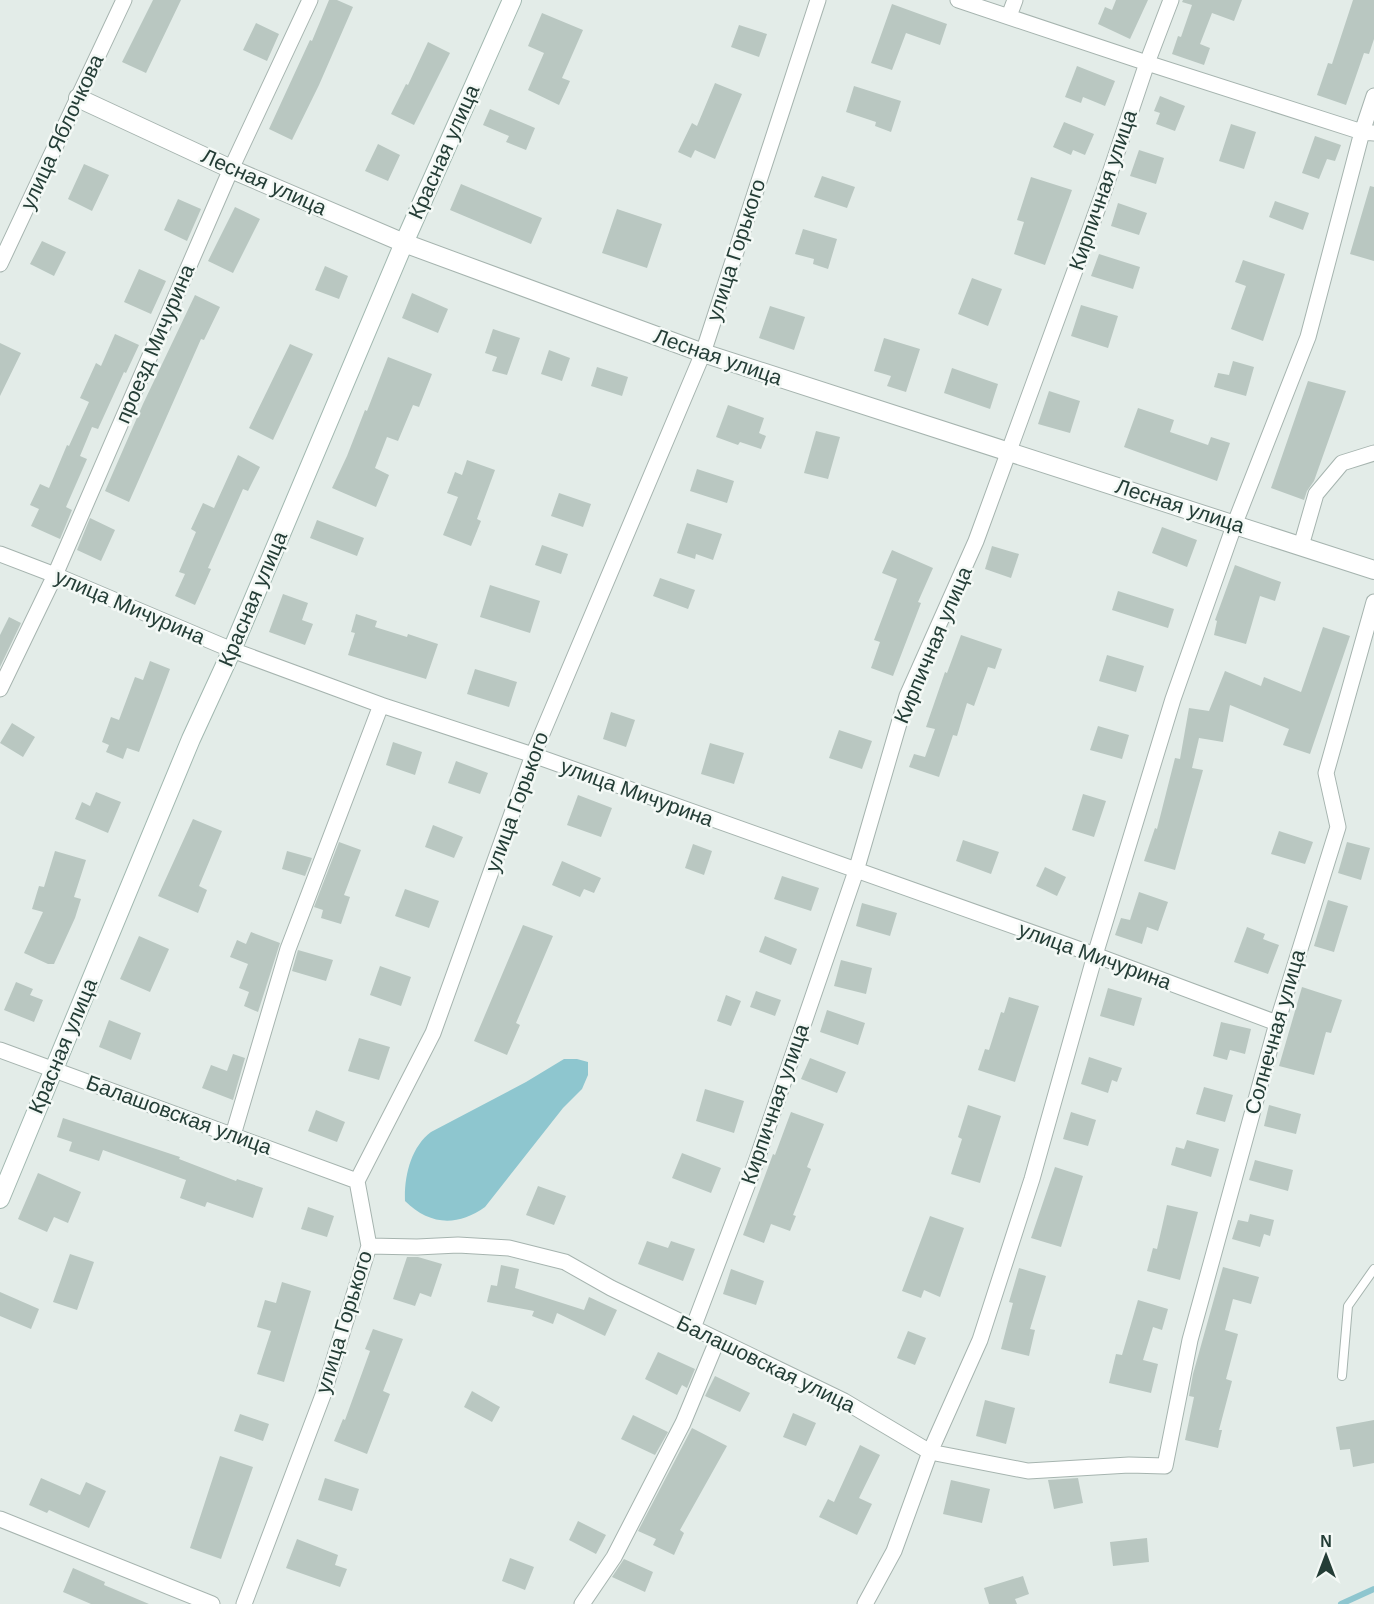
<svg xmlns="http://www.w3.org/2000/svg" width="1374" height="1604" font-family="Arial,sans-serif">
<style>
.water{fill:#8ec6cf}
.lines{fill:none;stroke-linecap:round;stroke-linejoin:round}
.stream{stroke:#8ec6cf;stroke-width:6}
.building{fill:#b9c7c1}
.service-casing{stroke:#a6b4af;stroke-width:10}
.minor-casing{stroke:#a6b4af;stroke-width:17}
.tertiary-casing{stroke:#a6b4af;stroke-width:20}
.secondary-casing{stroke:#a2b8b0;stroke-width:20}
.service{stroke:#fff;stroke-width:8}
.minor{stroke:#fff;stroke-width:15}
.tertiary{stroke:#fff;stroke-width:18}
.secondary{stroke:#fff;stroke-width:18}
.labels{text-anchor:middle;stroke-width:5;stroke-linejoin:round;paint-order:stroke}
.street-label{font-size:21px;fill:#243d36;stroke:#f4f9f6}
</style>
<rect width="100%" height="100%" fill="#e3ece8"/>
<!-- water -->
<path class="water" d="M564,1059H577L588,1062V1075L582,1089L563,1108L485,1207C457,1227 429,1225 405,1201C404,1176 411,1147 431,1132L526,1082Z"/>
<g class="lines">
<!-- stream -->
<path class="stream" d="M1341,1604L1374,1589"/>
</g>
<!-- building -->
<path class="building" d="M153,0H181L146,73L122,62Z
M329,0H337L353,7L319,85L292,140L269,129L310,40L312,41Z
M1116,0H1148L1130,39L1098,24L1105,7L1112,10Z
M1183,0H1242L1234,21L1212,13L1200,44L1210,48L1204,65L1172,54L1178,36L1181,37L1192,5L1182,2Z
M1353,0H1374V39L1369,54L1364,53L1346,105L1317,95L1328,63L1332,64Z
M892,4L947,24L940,45L906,33L892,70L871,63Z
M542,13L583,30L562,78L570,81L559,105L528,90L544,53L528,46Z
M256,23L279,34L267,61L243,50Z
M739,25L767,34L759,57L731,47Z
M428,42L450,53L414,125L391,114L406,84L408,85Z
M1077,66L1115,81L1105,106L1083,97L1081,103L1065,97Z
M715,83L742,94L715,159L695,150L691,158L678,152L692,123L697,126Z
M854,86L901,101L891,132L875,126L876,122L846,112Z
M1160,96L1185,106L1175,131L1156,124L1160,113L1154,111Z
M490,109L535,128L526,150L506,142L509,136L483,125Z
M1064,122L1094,134L1085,155L1073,150L1071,155L1053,147Z
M1231,124L1256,132L1244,169L1219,161Z
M1315,136L1341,145L1335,161L1327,159L1319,179L1302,173Z
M378,144L400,155L388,181L365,171Z
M1139,150L1164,158L1156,184L1130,176Z
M84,164L109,175L92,211L68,199Z
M822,176L855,187L847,208L814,197Z
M1031,177L1072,190L1045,265L1014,254L1024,222L1017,220Z
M461,184L542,218L531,244L450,210Z
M1370,186L1374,187V261L1350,254Z
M178,199L201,209L187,241L164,230Z
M1275,201L1309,213L1303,230L1269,217Z
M1118,203L1147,213L1139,235L1111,226Z
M235,207L260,219L233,273L208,261Z
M617,209L662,224L647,268L602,253Z
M803,229L837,239L828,269L813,264L814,259L795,254Z
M42,241L66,252L54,276L30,264Z
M1099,254L1140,267L1133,289L1091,276Z
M1243,260L1285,274L1263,341L1231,329L1246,286L1235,282Z
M325,266L348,276L339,299L315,290Z
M139,269L166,281L151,314L124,302Z
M972,278L1002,289L988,326L958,314Z
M412,293L448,309L438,333L402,318Z
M195,295L220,307L204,340L201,339L129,502L105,491L143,404Z
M1081,305L1118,316L1108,348L1071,336Z
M770,306L805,317L794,350L759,338Z
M493,329L520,338L507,375L492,371L497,357L485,353Z
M115,334L139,345L126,373L124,372L98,429L92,427L80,456L87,459L66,507L72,510L60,539L31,526L39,509L30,505L40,484L49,488L67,445L69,446L89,402L80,398L96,363L101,366Z
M884,338L920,349L906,392L887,386L891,376L874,371Z
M0,343L21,353L0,396Z
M290,344L313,354L273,440L249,428Z
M549,350L570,358L562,381L541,374Z
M388,357L432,374L419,407L413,405L398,441L387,437L375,468L389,475L376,507L332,488L347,456L365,410L367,411Z
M1233,361L1254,367L1246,396L1214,387L1218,373L1229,375Z
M597,367L628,377L622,396L591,386Z
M952,368L998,384L990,409L944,393Z
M1308,381L1346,391L1314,481L1307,491L1304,500L1271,488Z
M1049,391L1080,401L1070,433L1038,424Z
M728,405L764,418L759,433L766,436L761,449L740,442L738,445L716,437Z
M1138,408L1174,420L1170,432L1208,445L1211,437L1230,443L1217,481L1124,447Z
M816,431L840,437L828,479L804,473Z
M238,455L260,467L248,491L243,489L208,568L211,569L195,605L175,596L185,574L179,572L196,532L191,529L203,503L214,508Z
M467,460L495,470L477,519L481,521L471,546L443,535L458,497L447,493L455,472L462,475Z
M697,469L734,481L727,503L690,491Z
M559,493L591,504L583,527L551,516Z
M90,518L115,530L101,561L77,550Z
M317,520L364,538L357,556L310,538Z
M687,523L722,534L713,560L696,554L695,559L677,553Z
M1162,527L1197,540L1187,567L1152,553Z
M542,545L568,554L561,574L535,565Z
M992,546L1019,554L1011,578L985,569Z
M892,550L933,568L918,602L921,603L893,676L871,668L880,642L874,640L897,579L882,573Z
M1235,565L1281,582L1275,601L1260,596L1246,644L1214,635L1217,621L1215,620Z
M660,578L695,590L688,609L653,596Z
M490,585L540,601L530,633L480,617Z
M1118,591L1174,609L1168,628L1112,610Z
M283,594L308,603L302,620L313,624L305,645L269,632Z
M356,614L377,621L375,627L407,637L408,634L438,644L426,679L348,655L355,633L351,632Z
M9,617L21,623L0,667V635Z
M1323,627L1350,636L1310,754L1283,745L1289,729L1230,705L1223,742L1199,738L1192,768L1203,770L1175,870L1144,861L1155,828L1157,829L1175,758L1180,759L1189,708L1209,711L1225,671L1261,686L1264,677L1301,692Z
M961,635L1002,649L995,669L988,667L974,706L967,703L957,736L953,735L939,777L909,767L914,754L925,757L935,729L926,727L945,672L947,673Z
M1107,655L1144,666L1136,692L1099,681Z
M150,661L170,669L139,752L127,748L123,759L106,752L109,745L102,742L111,717L119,720L135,677L143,680Z
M475,669L517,682L509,707L467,694Z
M611,712L635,720L626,747L603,739Z
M12,723L35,737L23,757L0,743Z
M1098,726L1129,735L1122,759L1090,750Z
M839,730L872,741L862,769L829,758Z
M393,742L422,752L415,775L386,765Z
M710,743L744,753L734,784L701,774Z
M456,761L488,773L480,794L448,783Z
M96,792L121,802L108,833L75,819L82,802L90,806Z
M1083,794L1106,801L1094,837L1072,830Z
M578,795L612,808L601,837L567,825Z
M193,819L222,831L199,886L207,890L198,913L158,896Z
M433,825L463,837L454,858L425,847Z
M1279,831L1313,842L1305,864L1271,854Z
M963,840L999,852L991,874L956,861Z
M339,842L361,850L344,895L350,897L341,924L321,918L323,910L314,907Z
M1347,842L1370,848L1361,880L1338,873Z
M693,844L712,851L704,875L685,868Z
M55,851L86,860L74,897L81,899L75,918L54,964H48L24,953L43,912L32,909L39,886L44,887Z
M287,851L312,858L305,876L282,869Z
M562,861L601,878L594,893L584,889L580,897L552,885Z
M1045,867L1066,877L1057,896L1036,886Z
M782,876L819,888L811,911L774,899Z
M405,889L439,901L429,928L395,916Z
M1139,892L1168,902L1158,931L1147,927L1142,944L1115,935L1121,918L1130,920Z
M1328,900L1348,906L1334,952L1314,946Z
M862,903L897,913L890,936L856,926Z
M523,925L553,936L516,1023L520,1025L507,1055L474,1041Z
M1247,927L1265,934L1263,939L1279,945L1268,974L1234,962Z
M251,932L280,943L258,1012L244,1006L249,992L239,988L248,964L230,957L237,940L246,944Z
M139,936L169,949L150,992L120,979Z
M765,936L797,949L791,965L759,952Z
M298,950L333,960L326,981L292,971Z
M841,960L872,968L866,994L834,986Z
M380,966L411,977L401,1006L370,995Z
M16,982L33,989L30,995L43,1000L34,1022L4,1010Z
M1302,987L1342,1000L1331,1033L1326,1032L1314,1075L1279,1066Z
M1108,988L1142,998L1134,1026L1100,1016Z
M756,991L781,1000L775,1016L750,1007Z
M726,995L741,1001L731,1026L717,1021Z
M1009,997L1039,1006L1015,1082L978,1070L985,1049L989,1050L1001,1012L1004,1013Z
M827,1010L865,1023L858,1045L820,1032Z
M109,1020L141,1033L131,1060L99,1047Z
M1221,1022L1251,1029L1245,1054L1230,1050L1227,1060L1213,1056Z
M359,1038L390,1047L379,1080L348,1071Z
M233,1054L245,1058L233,1100L202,1088L211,1065L227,1071Z
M1089,1057L1122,1068L1117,1082L1112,1080L1108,1093L1081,1084Z
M810,1058L846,1072L837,1093L801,1079Z
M1204,1087L1233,1095L1225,1122L1196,1114Z
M705,1089L744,1101L734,1133L696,1121Z
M968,1105L1001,1116L980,1183L951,1174L962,1139L958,1137Z
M1269,1105L1301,1114L1296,1134L1264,1126Z
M316,1110L345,1122L337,1142L308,1131Z
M791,1112L824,1124L807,1167L811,1169L793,1215L796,1216L790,1231L771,1224L764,1243L743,1235L773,1154L775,1155Z
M1071,1112L1096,1120L1088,1146L1063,1139Z
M63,1118L180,1157L179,1159L236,1181L237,1179L263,1188L253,1218L207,1202L205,1207L180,1198L186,1180L103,1150L99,1161L69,1151L72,1142L57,1137Z
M1187,1140L1219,1149L1211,1177L1171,1165L1176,1147L1184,1149Z
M682,1153L721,1168L711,1193L672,1178Z
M1255,1160L1293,1170L1288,1191L1249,1180Z
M1055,1167L1083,1176L1061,1247L1031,1238Z
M38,1173L81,1192L68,1223L54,1217L47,1232L18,1219Z
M538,1186L566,1196L554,1225L526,1215Z
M1167,1205L1198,1212L1180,1280L1147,1271L1153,1248L1157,1249Z
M308,1207L334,1216L327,1237L301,1229Z
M1250,1214L1274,1220L1270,1236L1264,1234L1260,1247L1232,1239L1238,1220L1248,1222Z
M930,1216L964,1228L940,1297L924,1290L921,1298L902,1291Z
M647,1241L668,1248L671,1241L695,1249L683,1281L638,1264Z
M70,1254L94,1262L77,1310L53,1302Z
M407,1257H418L442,1264L431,1297L420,1293L415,1306L393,1299Z
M501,1265L519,1269L515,1288L584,1310L589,1297L617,1310L605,1336L557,1313L553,1324L532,1316L534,1311L487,1302L491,1285L497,1286Z
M1223,1267L1259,1277L1251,1304L1233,1299L1225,1330L1238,1334L1226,1379L1232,1381L1219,1430H1222L1218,1448L1185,1440L1194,1397L1189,1396L1193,1374Z
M1019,1268L1046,1276L1030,1329L1035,1330L1029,1356L1001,1349L1013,1303L1009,1302Z
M731,1269L764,1281L756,1305L723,1294Z
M282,1282L311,1291L284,1382L257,1374L271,1331L257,1327L265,1300L276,1303Z
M0,1292L39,1309L31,1329L0,1316Z
M1138,1300L1168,1309L1162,1330L1153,1327L1143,1360L1158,1364L1151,1393L1109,1383L1116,1354L1122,1355Z
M373,1329L403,1339L383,1391L390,1394L367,1454L334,1441L343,1419L345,1420L370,1351L365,1349Z
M908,1331L926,1338L915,1365L897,1358Z
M658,1352L695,1369L687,1388L682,1385L677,1395L645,1379Z
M715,1376L750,1393L740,1412L705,1396Z
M472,1391L500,1407L492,1422L464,1407Z
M985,1400L1015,1408L1006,1444L976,1436Z
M793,1413L816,1423L806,1446L783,1437Z
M240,1414L269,1424L263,1441L234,1431Z
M633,1415L668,1432L655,1455L621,1439Z
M1374,1420V1463L1353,1467L1350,1449L1340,1450L1336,1427Z
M692,1428L727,1446L680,1530L684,1533L674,1555L653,1545L656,1539L638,1531Z
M860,1445L880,1455L859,1498L872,1504L857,1535L819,1517L828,1499L834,1502Z
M220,1456L253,1467L221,1559L190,1548Z
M41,1478L80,1495L86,1482L106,1491L89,1528L49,1510L47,1513L29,1505Z
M325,1478L359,1489L352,1511L318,1500Z
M1078,1478L1083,1503L1054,1509L1048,1480Z
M951,1480L990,1489L982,1523L943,1514Z
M578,1521L606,1535L596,1554L569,1540Z
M1147,1538L1149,1562L1113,1566L1110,1542Z
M297,1539L338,1555L335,1565L347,1569L340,1587L286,1568Z
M510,1558L534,1567L525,1590L502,1581Z
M624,1559L653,1572L645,1592L612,1577Z
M73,1568L105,1582L104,1585L149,1604H91L63,1592Z
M1023,1576L1029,1594L1015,1599L1017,1604H989L984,1588Z"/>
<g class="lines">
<defs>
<path id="service" d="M1342,1376L1348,1306L1374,1269"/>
<path id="minor" d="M958,0L1147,63L1362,132L1374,133
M1009,16L1015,0
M0,264L124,0
M1301,546L1316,494L1342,463L1374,453
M0,554L55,575L232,650L381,705L533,755L1095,955L1277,1023
M0,689L55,575L231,169L310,0
M0,1050L357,1181
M233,1135L288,949L381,705
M369,1246L417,1247L458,1245L509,1248L565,1262L611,1288L844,1401L930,1452L1028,1471L1129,1465L1165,1466L1190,1340L1277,1023L1338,827L1326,773L1374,602
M693,1328L756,1162L856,871L907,696L976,541L1104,191L1147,63L1171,0
M0,1519L212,1604
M244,1604L323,1395L369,1246L357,1181L433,1033L533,755L703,353L818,0
M582,1604L614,1557L683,1423L717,1341
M865,1604L894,1551L930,1452L980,1340L1032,1179L1095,955L1173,699L1235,523L1308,337L1362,132L1374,96"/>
<path id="tertiary" d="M78,98L231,169L404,243L703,353L1374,570"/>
<path id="secondary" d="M0,1199L191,739L232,650L404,243L512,0"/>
</defs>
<!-- service casing -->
<use href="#service" class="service-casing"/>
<!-- minor casing -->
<use href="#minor" class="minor-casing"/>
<!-- tertiary casing -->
<use href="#tertiary" class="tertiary-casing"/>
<!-- secondary casing -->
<use href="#secondary" class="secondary-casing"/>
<!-- service -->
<use href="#service" class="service"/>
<!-- minor -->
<use href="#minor" class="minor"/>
<!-- tertiary -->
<use href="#tertiary" class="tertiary"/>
<!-- secondary -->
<use href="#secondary" class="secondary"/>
</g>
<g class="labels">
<!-- street labels -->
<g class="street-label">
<text transform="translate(62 132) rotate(-65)" y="7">улица Яблочкова</text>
<text transform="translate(444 152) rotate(-66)" y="7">Красная улица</text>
<text transform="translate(264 182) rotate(24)" y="7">Лесная улица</text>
<text transform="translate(1103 190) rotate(-71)" y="7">Кирпичная улица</text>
<text transform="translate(736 250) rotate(-72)" y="7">улица Горького</text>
<text transform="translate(155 344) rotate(-67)" y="7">проезд Мичурина</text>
<text transform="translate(718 357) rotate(19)" y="7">Лесная улица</text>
<text transform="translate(1180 506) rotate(18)" y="7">Лесная улица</text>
<text transform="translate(253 599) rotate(-67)" y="7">Красная улица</text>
<text transform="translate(130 607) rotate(23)" y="7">улица Мичурина</text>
<text transform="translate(933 645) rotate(-67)" y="7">Кирпичная улица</text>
<text transform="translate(637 793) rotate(20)" y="7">улица Мичурина</text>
<text transform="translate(517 802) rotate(-70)" y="7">улица Горького</text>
<text transform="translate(1095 956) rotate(20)" y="7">улица Мичурина</text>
<text transform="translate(1275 1032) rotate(-74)" y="7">Солнечная улица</text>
<text transform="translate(63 1046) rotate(-67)" y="7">Красная улица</text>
<text transform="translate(775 1104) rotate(-71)" y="7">Кирпичная улица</text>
<text transform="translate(179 1115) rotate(20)" y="7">Балашовская улица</text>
<text transform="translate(344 1322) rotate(-73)" y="7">улица Горького</text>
<text transform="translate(766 1364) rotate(26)" y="7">Балашовская улица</text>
</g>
</g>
<!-- north arrow -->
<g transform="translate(1326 1556)" stroke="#f4f9f6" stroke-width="4.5" paint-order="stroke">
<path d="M0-4.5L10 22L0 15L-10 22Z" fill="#243d36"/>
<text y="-9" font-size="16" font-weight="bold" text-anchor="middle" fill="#243d36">N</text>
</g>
</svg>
